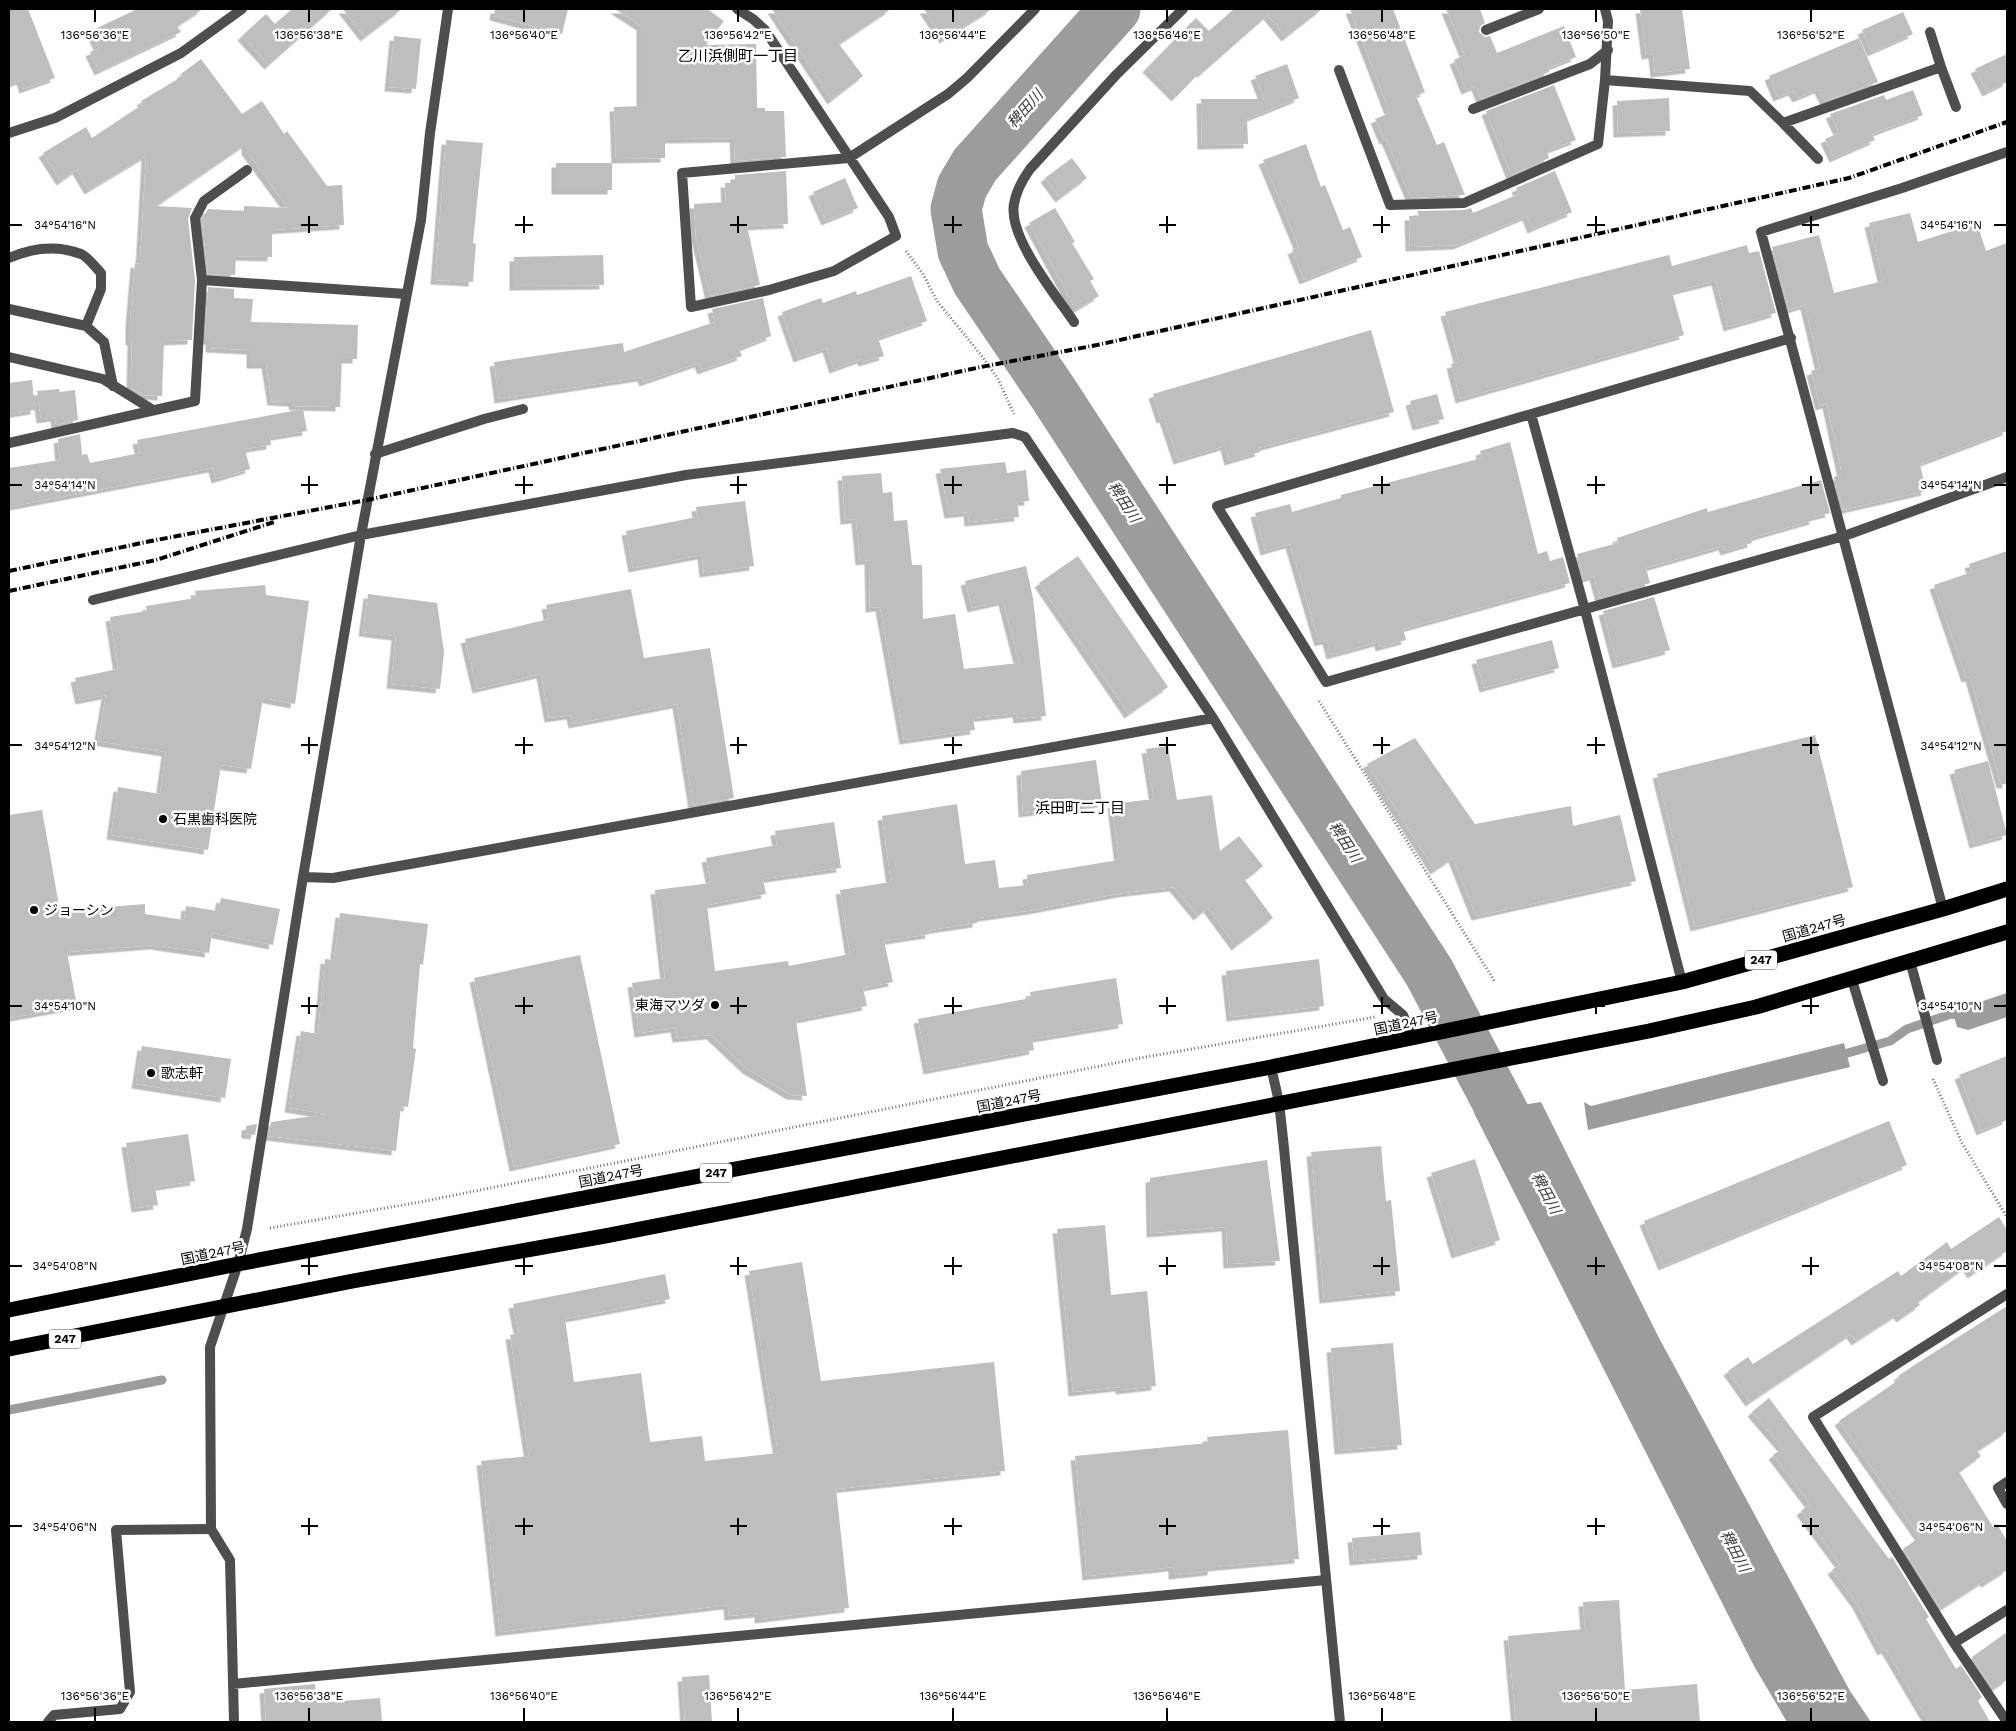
<svg xmlns="http://www.w3.org/2000/svg" width="2016" height="1731" font-family="'Work Sans','Noto Sans JP',sans-serif">
<style>
.water{fill:#9c9c9c}
.lines{fill:none;stroke-linecap:round;stroke-linejoin:round}
.stream{stroke:#9c9c9c;stroke-width:9}
.river{stroke:#9c9c9c;stroke-width:51}
.building{fill:#bebebe;filter:url(#shadow)}
.path{stroke:#707070;stroke-width:3;stroke-dasharray:1 2.5;stroke-linecap:butt}
.lane{stroke:#4e4e4e;stroke-width:10}
.street{stroke:#4e4e4e;stroke-width:10}
.highway{stroke:#000;stroke-width:15}
.rail{stroke:#000;stroke-width:4;stroke-dasharray:8 2.5 1 2.5;stroke-linecap:butt}
.ticks{fill:none;stroke:#000;stroke-width:2}
.poi-dot{fill:#000;stroke:#fff;stroke-width:2}
.labels{text-anchor:middle;stroke-width:5;stroke-linejoin:round;paint-order:stroke}
.shield{fill:#fff;stroke:#4c4c4c;stroke-width:1}
.shield-label{font-size:12px;font-weight:bold;fill:#000}
.poi-label{font-size:14px;fill:#000;stroke:#fff;text-anchor:start}
.street-label{font-size:14px;fill:#000;stroke:#fff}
.neighbourhood-label{font-size:15px;fill:#000;stroke:#fff}
.water-label{font-size:15px;font-style:italic;fill:#3d3d3d;stroke:#fff}
.ticks-label{font-size:12px;text-anchor:middle;fill:#000;stroke:#fff;stroke-width:5;stroke-linejoin:round;paint-order:stroke}
</style>
<defs>
<filter id="shadow"><feDropShadow dx="-4.5" dy="4.5" stdDeviation="0" flood-color="#0004"/></filter>
</defs>
<rect width="100%" height="100%" fill="#fff"/>
<!-- water -->
<path class="water" d="M2007,993V1017L1968,1030L1957,1027L1951,1006H1968Z
M1844,1043L1850,1067L1588,1130L1584,1102L1591,1106Z
M1541,1102L1658,1336L1850,1691L1871,1722H1787L1754,1666L1474,1113Z"/>
<g class="lines">
<!-- stream -->
<path class="stream" d="M1837,1056L1890,1041L1907,1029L1951,1014L1965,1016
M9,1410L162,1380"/>
<!-- river -->
<path class="river" d="M1115,9L975,165L962,187L956,209L963,251L977,281L1053,393L1429,972L1534,1171"/>
</g>
<!-- building -->
<path class="building" d="M9,9H28L55,78L24,89L21,80L9,85Z
M137,9H203L177,26L181,32L99,71L90,52L99,48L91,31Z
M292,9H332L269,65L242,36L266,14L275,24Z
M343,9H402L365,37Z
M495,9H568L562,34L494,16Z
M615,9H707L724,21L706,45L756,44L757,108H765V111H784L786,157L735,161L734,138L665,139V158L616,159L614,107L641,106V26Z
M772,9H891L839,44L863,76L832,100Z
M924,9H992L944,39Z
M1234,9H1322L1286,37L1268,15L1201,74V71L1176,97L1147,68L1196,18L1209,31Z
M1350,9H1393L1425,92L1416,96L1437,145L1444,142L1465,195L1411,198L1386,139L1384,140L1375,119L1390,113Z
M1446,9H1480L1485,23L1480,26L1479,32L1485,37L1490,36L1497,53L1564,26L1576,57L1548,68L1549,72L1481,99L1476,86L1466,90L1454,60L1465,55Z
M1640,9H1682L1690,69L1655,73L1653,54L1646,55Z
M1903,12L1913,34L1872,52L1862,30Z
M394,36L421,39L416,89L389,87Z
M1859,38L1878,82L1825,101L1819,89L1797,98L1793,91L1778,97L1769,76Z
M2007,54V82L1987,92L1975,69Z
M201,59L242,114L262,101L284,134L287,131L327,186L342,185L344,225L272,230V257L236,256L235,275L208,274L202,219L208,209L244,211V206L288,208L246,150V144L156,206L192,208L188,219L195,280L192,340L164,341L162,396L143,395L131,388L132,341H130V322L135,263L140,264L146,156L89,190L77,170L61,181L43,153L86,127L92,138L143,104L141,101L183,76L181,74Z
M1287,64L1299,98L1247,119L1248,144L1202,145L1201,99H1264L1255,76Z
M1554,85L1576,140L1547,151L1549,158L1511,175L1486,111Z
M1913,90L1923,115L1872,134L1875,140L1834,158L1825,139L1839,133L1830,114L1884,95L1886,100Z
M1669,98L1670,131L1618,133L1617,101Z
M446,140L483,143L473,243L476,244L473,282L435,280Z
M1306,144L1321,187L1325,185L1343,230L1350,227L1362,257L1304,280L1292,250L1299,247L1263,160Z
M1072,158L1087,178L1060,198L1045,178Z
M556,163H612V190H556Z
M786,171L788,224L747,226L760,285L710,296L696,237L694,204L726,202L725,183H735V175Z
M1555,171L1572,212L1532,229L1527,216L1458,245L1410,247L1409,216H1419L1417,211L1464,210L1471,208L1473,213L1519,194L1516,188Z
M845,178L858,208L826,221L813,192Z
M1055,208L1075,242L1072,243L1094,279L1090,281L1099,296L1076,310L1029,223Z
M1910,213L1918,242L1977,223L1986,251L2007,243V431L1920,464L1926,491L1843,510L1834,477L1842,474L1827,404L1820,406L1811,371L1820,368L1805,305L1789,310L1772,247L1819,235L1834,293L1883,281L1869,223Z
M1747,245L1749,253L1759,251L1776,313L1728,327L1716,281L1672,292L1684,335L1460,399L1451,364L1459,362L1445,312L1669,255L1672,266Z
M603,255L604,285L514,286V257Z
M911,276L927,321L878,338L884,356L863,362L862,359L834,369L827,348L798,358L782,312L821,298L823,303L856,291L857,295Z
M208,287L234,289V298L253,299L251,322L358,325L357,359H342L340,407L294,406L293,402L272,401L266,364H251V350L210,348V340H205Z
M763,298L771,336L739,349L742,356L702,370L699,363L644,382L642,377L499,399L494,362L623,343L624,352L715,322L712,309Z
M1371,330L1394,412L1258,448L1260,452L1229,461L1225,446L1178,460L1164,418L1161,419L1153,394Z
M32,380L35,410L9,414V383Z
M59,389L60,392L75,390L78,420L56,425L55,417L41,419L37,391Z
M1437,394L1444,419L1417,426L1410,401Z
M303,409L307,431L270,437L271,445L245,449L250,469L216,479L213,468L9,507V468L60,460L58,439L80,434L82,455L87,454L90,463L140,453L137,440Z
M1510,442L1538,554L1547,551L1550,561L1563,557L1570,583L1403,629L1406,640L1380,647L1379,642L1331,655L1327,640L1319,642L1290,544L1265,551L1255,513L1290,504L1292,512L1341,498V495L1482,458L1480,451Z
M1005,462L1007,473L1026,470L1029,501L1017,502L1019,517L969,522L968,512L949,514L940,469Z
M881,473L883,493L892,492L894,521L907,520L912,565H922L923,619L955,614L964,669L1019,663L1003,601L972,608L965,581L1026,566L1033,598L1046,716L1018,719L1017,713L973,718L975,730L904,740L880,607L870,608L869,560L860,561L856,519L845,520L842,476Z
M1821,480L1830,513L1813,517L1814,520L1751,538L1752,543L1725,551L1723,546L1646,568L1650,583L1600,598L1594,576L1584,579L1577,554L1618,543L1617,538L1707,508L1708,512Z
M745,501L754,566L704,573L702,555L633,568L626,531L697,517L696,507Z
M2007,551V784H2001L1970,677L1966,678L1934,585L1972,572L1969,564Z
M1078,556L1168,687L1129,714L1039,583Z
M265,585L266,595L309,601L295,704L263,698L251,769L221,765L208,850L111,835L118,787L160,794L166,752L98,741L106,695L80,700L75,678L118,669L110,617L147,611L146,606L196,598L195,591Z
M631,589L644,658L710,648L734,798L693,805L677,704L573,724L571,715L549,718L541,674L477,689L465,639L549,619L546,605Z
M368,594L437,603L444,652L440,689L391,684L396,636L363,632Z
M1654,597L1670,650L1617,664L1603,611Z
M1552,640L1559,668L1484,688L1476,660Z
M1815,735L1853,887L1695,927L1657,774Z
M1415,738L1475,824L1571,806L1573,826L1620,815L1636,881L1476,916L1453,858L1435,870L1367,764Z
M1168,746L1177,800L1212,795L1220,851L1239,836L1263,866L1245,880L1273,918L1236,946L1208,908L1198,916L1174,887L1122,893L1033,910L977,918V923L929,930L930,934L884,941L893,982L863,988L867,1006L796,1020L807,1096L791,1095L747,1069L711,1035L677,1038L675,1028L639,1033L632,983L665,978L655,890L711,883L706,858L777,845L775,831L834,822L841,868L763,879L766,894L707,905L715,971L788,961L789,966L850,954L840,890L891,882L882,816L957,804L965,864L995,860L999,888L1028,885L1027,875L1119,860L1112,804L1154,799L1146,749Z
M1096,760L1102,803L1023,813L1021,771Z
M1988,761L2007,835L1974,844L1954,770Z
M42,810L60,911L145,904V914L184,920L186,906L218,911L221,898L280,909L273,945L212,933L209,953L154,945L67,952L77,1006L9,1018V815Z
M340,913L428,924L423,965L420,964L413,1048L416,1049L408,1107L401,1106L396,1151L269,1136L271,1122L327,1114L289,1108L301,1031L318,1034L325,959L334,960Z
M580,955L620,1144L514,1167L474,978Z
M1319,959L1324,1006L1231,1017L1226,971Z
M1116,978L1123,1024L1032,1039L1034,1050L928,1070L918,1019L1031,998L1030,992Z
M142,1046L231,1059L225,1098L136,1084Z
M2007,1056V1120L1981,1131L1959,1075Z
M1889,1121L1907,1165L1663,1266L1644,1221Z
M257,1124L255,1135L246,1134V1126Z
M188,1134L195,1181L155,1187L158,1205L136,1208L126,1143Z
M1381,1146L1386,1201L1391,1200L1400,1291L1324,1299L1311,1152Z
M1475,1159L1500,1240L1456,1254L1431,1173Z
M1267,1160L1280,1261L1228,1264L1226,1227L1151,1233L1150,1178Z
M1999,1217L2007,1230V1251L1972,1274L1967,1266L1918,1302L1920,1305L1901,1318L1898,1314L1856,1341L1851,1334L1750,1402L1728,1371L1748,1357L1753,1364L1898,1271L1901,1276L1947,1242L1951,1249Z
M1105,1225L1111,1295L1147,1291L1156,1386L1120,1390V1387L1073,1392L1057,1229Z
M802,1262L821,1381L994,1362L1005,1471L836,1489L849,1608L759,1619V1613L729,1616L728,1605L500,1632L481,1461L529,1456L510,1335L519,1334L513,1304L665,1274L670,1299L565,1319L574,1382L641,1373L650,1442L702,1436L705,1461L778,1453L749,1271Z
M2007,1306V1431L1977,1451L1981,1456L1959,1472L1993,1527L1997,1524L2007,1541V1570L1986,1583L1984,1581L1941,1609L1903,1549L1920,1537L1839,1421L1900,1379L1898,1376L1916,1364Z
M1393,1343L1402,1445L1339,1450L1331,1348Z
M1769,1398L1889,1559L1892,1557L1929,1617L1926,1619L1956,1669L1961,1665L1982,1697L1978,1701L1990,1722H1929L1886,1649L1882,1651L1857,1604L1832,1570L1840,1564L1801,1511L1810,1504L1773,1455L1783,1448L1752,1412Z
M1288,1430L1299,1559L1212,1567V1571L1173,1575V1567L1087,1576L1075,1456L1208,1443L1207,1437Z
M1420,1532L1422,1555L1354,1561L1352,1538Z
M1619,1600L1625,1690L1697,1684L1700,1722H1516L1508,1636L1585,1629L1583,1602Z
M2007,1632V1680L1993,1689L1972,1657Z
M709,1675L712,1722H685L682,1677Z
M315,1684L317,1703L380,1698L382,1722H266L264,1689Z"/>
<g class="lines">
<!-- path -->
<path class="path" d="M906,251L923,274L937,301L981,355L998,379L1014,414
M1319,701L1495,982
M1933,1079L1962,1143L2007,1217
M270,1228L420,1202L1140,1058L1375,1017"/>
<!-- lane -->
<path class="lane" d="M1486,30L1539,9
M1473,109L1590,64L1608,50
M9,258C32,248 57,245 81,254C88,257 95,267 101,273V289L86,326
M9,309L86,326L104,342L113,386
M375,454L484,419L523,409
M93,600L361,535
M1910,961L1937,1060
M1852,980L1883,1081
M48,1722L54,1715L120,1709L130,1692L116,1530L211,1529"/>
<!-- street -->
<path class="street" d="M737,9L753,19L765,30L889,217L896,236L834,271L769,290L691,307L682,173L849,158L948,94L967,78L1035,9
M1605,9L1608,21L1605,80L1750,91L1783,123L1941,67L1930,32
M1941,67L1956,107
M1339,70L1390,205L1464,203L1598,144L1605,80
M1783,123L1818,159
M9,133L55,118L181,53L242,9
M202,280L195,218L204,201L247,170
M1074,322C1055,294 1008,237 1014,204C1016,191 1023,179 1030,169L1116,75L1183,9
M1791,338L1217,506L1326,682L1844,536L2007,477
M9,357L103,379L153,410
M1531,414L1585,610L1682,982
M9,443L195,401L202,280L406,294
M361,535L686,475L1013,433L1025,437L1213,718
M303,877L333,878L1213,718L1384,999L1403,1015L1413,1038
M1943,909L1761,232L1902,188L2007,152
M1271,1067L1279,1102L1284,1148L1340,1722
M2007,1482L1998,1488L2007,1504
M1954,1643L2007,1610
M233,1684L1326,1580
M234,1722L230,1560L211,1529L210,1347L238,1264L247,1229L303,877L361,535L421,220L430,133L448,9
M2007,1722L1954,1643L1813,1417L2007,1294"/>
<!-- highway -->
<path class="highway" d="M9,1310L238,1264L1271,1067L1682,982L1943,909L2007,889
M9,1349L353,1281L605,1236L1649,1031L1756,1007L2007,932"/>
<!-- rail -->
<path class="rail" d="M9,571L151,541L367,500L981,367L1097,345L1849,178L2007,122
M9,591L156,560L274,522"/>
</g>
<!-- ticks -->
<path class="ticks" d="M95,10V22M309,10V22M524,10V22M738,10V22M953,10V22M1167,10V22M1382,10V22M1596,10V22M1811,10V22M309,216V233M524,216V233M738,216V233M953,216V233M1167,216V233M1382,216V233M1596,216V233M1811,216V233M10,225H22M301,225H318M515,225H533M730,225H747M944,225H962M1159,225H1176M1373,225H1390M1587,225H1605M1802,225H1819M1994,225H2006M309,476V494M524,476V494M738,476V494M953,476V494M1167,476V494M1382,476V494M1596,476V494M1811,476V494M10,485H22M301,485H318M515,485H533M730,485H747M944,485H962M1159,485H1176M1373,485H1390M1587,485H1605M1802,485H1819M1994,485H2006M309,737V754M524,737V754M738,737V754M953,737V754M1167,737V754M1382,737V754M1596,737V754M1811,737V754M10,745H22M301,745H318M515,745H533M730,745H747M944,745H962M1159,745H1176M1373,745H1390M1587,745H1605M1802,745H1819M1994,745H2006M309,997V1014M524,997V1014M738,997V1014M953,997V1014M1167,997V1014M1382,997V1014M1596,997V1014M1811,997V1014M10,1006H22M301,1006H318M515,1006H533M730,1006H747M944,1006H962M1159,1006H1176M1373,1006H1390M1587,1006H1605M1802,1006H1819M1994,1006H2006M309,1257V1275M524,1257V1275M738,1257V1275M953,1257V1275M1167,1257V1275M1382,1257V1275M1596,1257V1275M1811,1257V1275M10,1266H22M301,1266H318M515,1266H533M730,1266H747M944,1266H962M1159,1266H1176M1373,1266H1390M1587,1266H1605M1802,1266H1819M1994,1266H2006M309,1518V1535M524,1518V1535M738,1518V1535M953,1518V1535M1167,1518V1535M1382,1518V1535M1596,1518V1535M1811,1518V1535M10,1526H22M301,1526H318M515,1526H533M730,1526H747M944,1526H962M1159,1526H1176M1373,1526H1390M1587,1526H1605M1802,1526H1819M1994,1526H2006M95,1708V1721M309,1708V1721M524,1708V1721M738,1708V1721M953,1708V1721M1167,1708V1721M1382,1708V1721M1596,1708V1721M1811,1708V1721"/>
<!-- markers -->
<g class="poi-dot">
<circle cx="163" cy="819" r="5"/>
<circle cx="34" cy="910" r="5"/>
<circle cx="715" cy="1005" r="5"/>
<circle cx="151" cy="1073" r="5"/>
</g>
<g class="labels">
<!-- shield labels -->
<g class="shield">
<rect x="1745" y="950.5" width="32" height="19" rx="4"/>
<rect x="700" y="1163.5" width="32" height="19" rx="4"/>
<rect x="49" y="1329.5" width="32" height="19" rx="4"/>
</g>
<g class="shield-label">
<text x="1761" y="964">247</text>
<text x="716" y="1177">247</text>
<text x="65" y="1343">247</text>
</g>
<!-- poi labels -->
<g class="poi-label">
<text x="173" y="824">石黒歯科医院</text>
<text x="44" y="915">ジョーシン</text>
<text x="705" y="1010" text-anchor="end">東海マツダ</text>
<text x="161" y="1078">歌志軒</text>
</g>
<!-- street labels -->
<g class="street-label">
<text transform="translate(1814 928) rotate(-16)" y="5">国道247号</text>
<text transform="translate(1406 1023) rotate(-12)" y="5">国道247号</text>
<text transform="translate(1009 1101) rotate(-11)" y="5">国道247号</text>
<text transform="translate(611 1176) rotate(-11)" y="5">国道247号</text>
<text transform="translate(213 1253) rotate(-12)" y="5">国道247号</text>
</g>
<!-- neighbourhood labels -->
<g class="neighbourhood-label">
<text x="738" y="61">乙川浜側町一丁目</text>
<text x="1080" y="813">浜田町二丁目</text>
</g>
<!-- water labels -->
<g class="water-label">
<text transform="translate(1025 109) rotate(-48)" y="5">稗田川</text>
<text transform="translate(1124 502) rotate(57)" y="5">稗田川</text>
<text transform="translate(1345 842) rotate(57)" y="5">稗田川</text>
<text transform="translate(1546 1193) rotate(62)" y="5">稗田川</text>
<text transform="translate(1735 1551) rotate(62)" y="5">稗田川</text>
</g>
</g>
<g class="ticks-label">
<text x="95" y="39">136°56'36"E</text>
<text x="309" y="39">136°56'38"E</text>
<text x="524" y="39">136°56'40"E</text>
<text x="738" y="39">136°56'42"E</text>
<text x="953" y="39">136°56'44"E</text>
<text x="1167" y="39">136°56'46"E</text>
<text x="1382" y="39">136°56'48"E</text>
<text x="1596" y="39">136°56'50"E</text>
<text x="1811" y="39">136°56'52"E</text>
<text x="65" y="229">34°54'16"N</text>
<text x="1951" y="229">34°54'16"N</text>
<text x="65" y="489">34°54'14"N</text>
<text x="1951" y="489">34°54'14"N</text>
<text x="65" y="750">34°54'12"N</text>
<text x="1951" y="750">34°54'12"N</text>
<text x="65" y="1010">34°54'10"N</text>
<text x="1951" y="1010">34°54'10"N</text>
<text x="65" y="1270">34°54'08"N</text>
<text x="1951" y="1270">34°54'08"N</text>
<text x="65" y="1531">34°54'06"N</text>
<text x="1951" y="1531">34°54'06"N</text>
<text x="95" y="1700">136°56'36"E</text>
<text x="309" y="1700">136°56'38"E</text>
<text x="524" y="1700">136°56'40"E</text>
<text x="738" y="1700">136°56'42"E</text>
<text x="953" y="1700">136°56'44"E</text>
<text x="1167" y="1700">136°56'46"E</text>
<text x="1382" y="1700">136°56'48"E</text>
<text x="1596" y="1700">136°56'50"E</text>
<text x="1811" y="1700">136°56'52"E</text>
</g>
<!-- border -->
<rect width="2016" height="1731" fill="none" stroke="#000000" stroke-width="20"/>
</svg>
